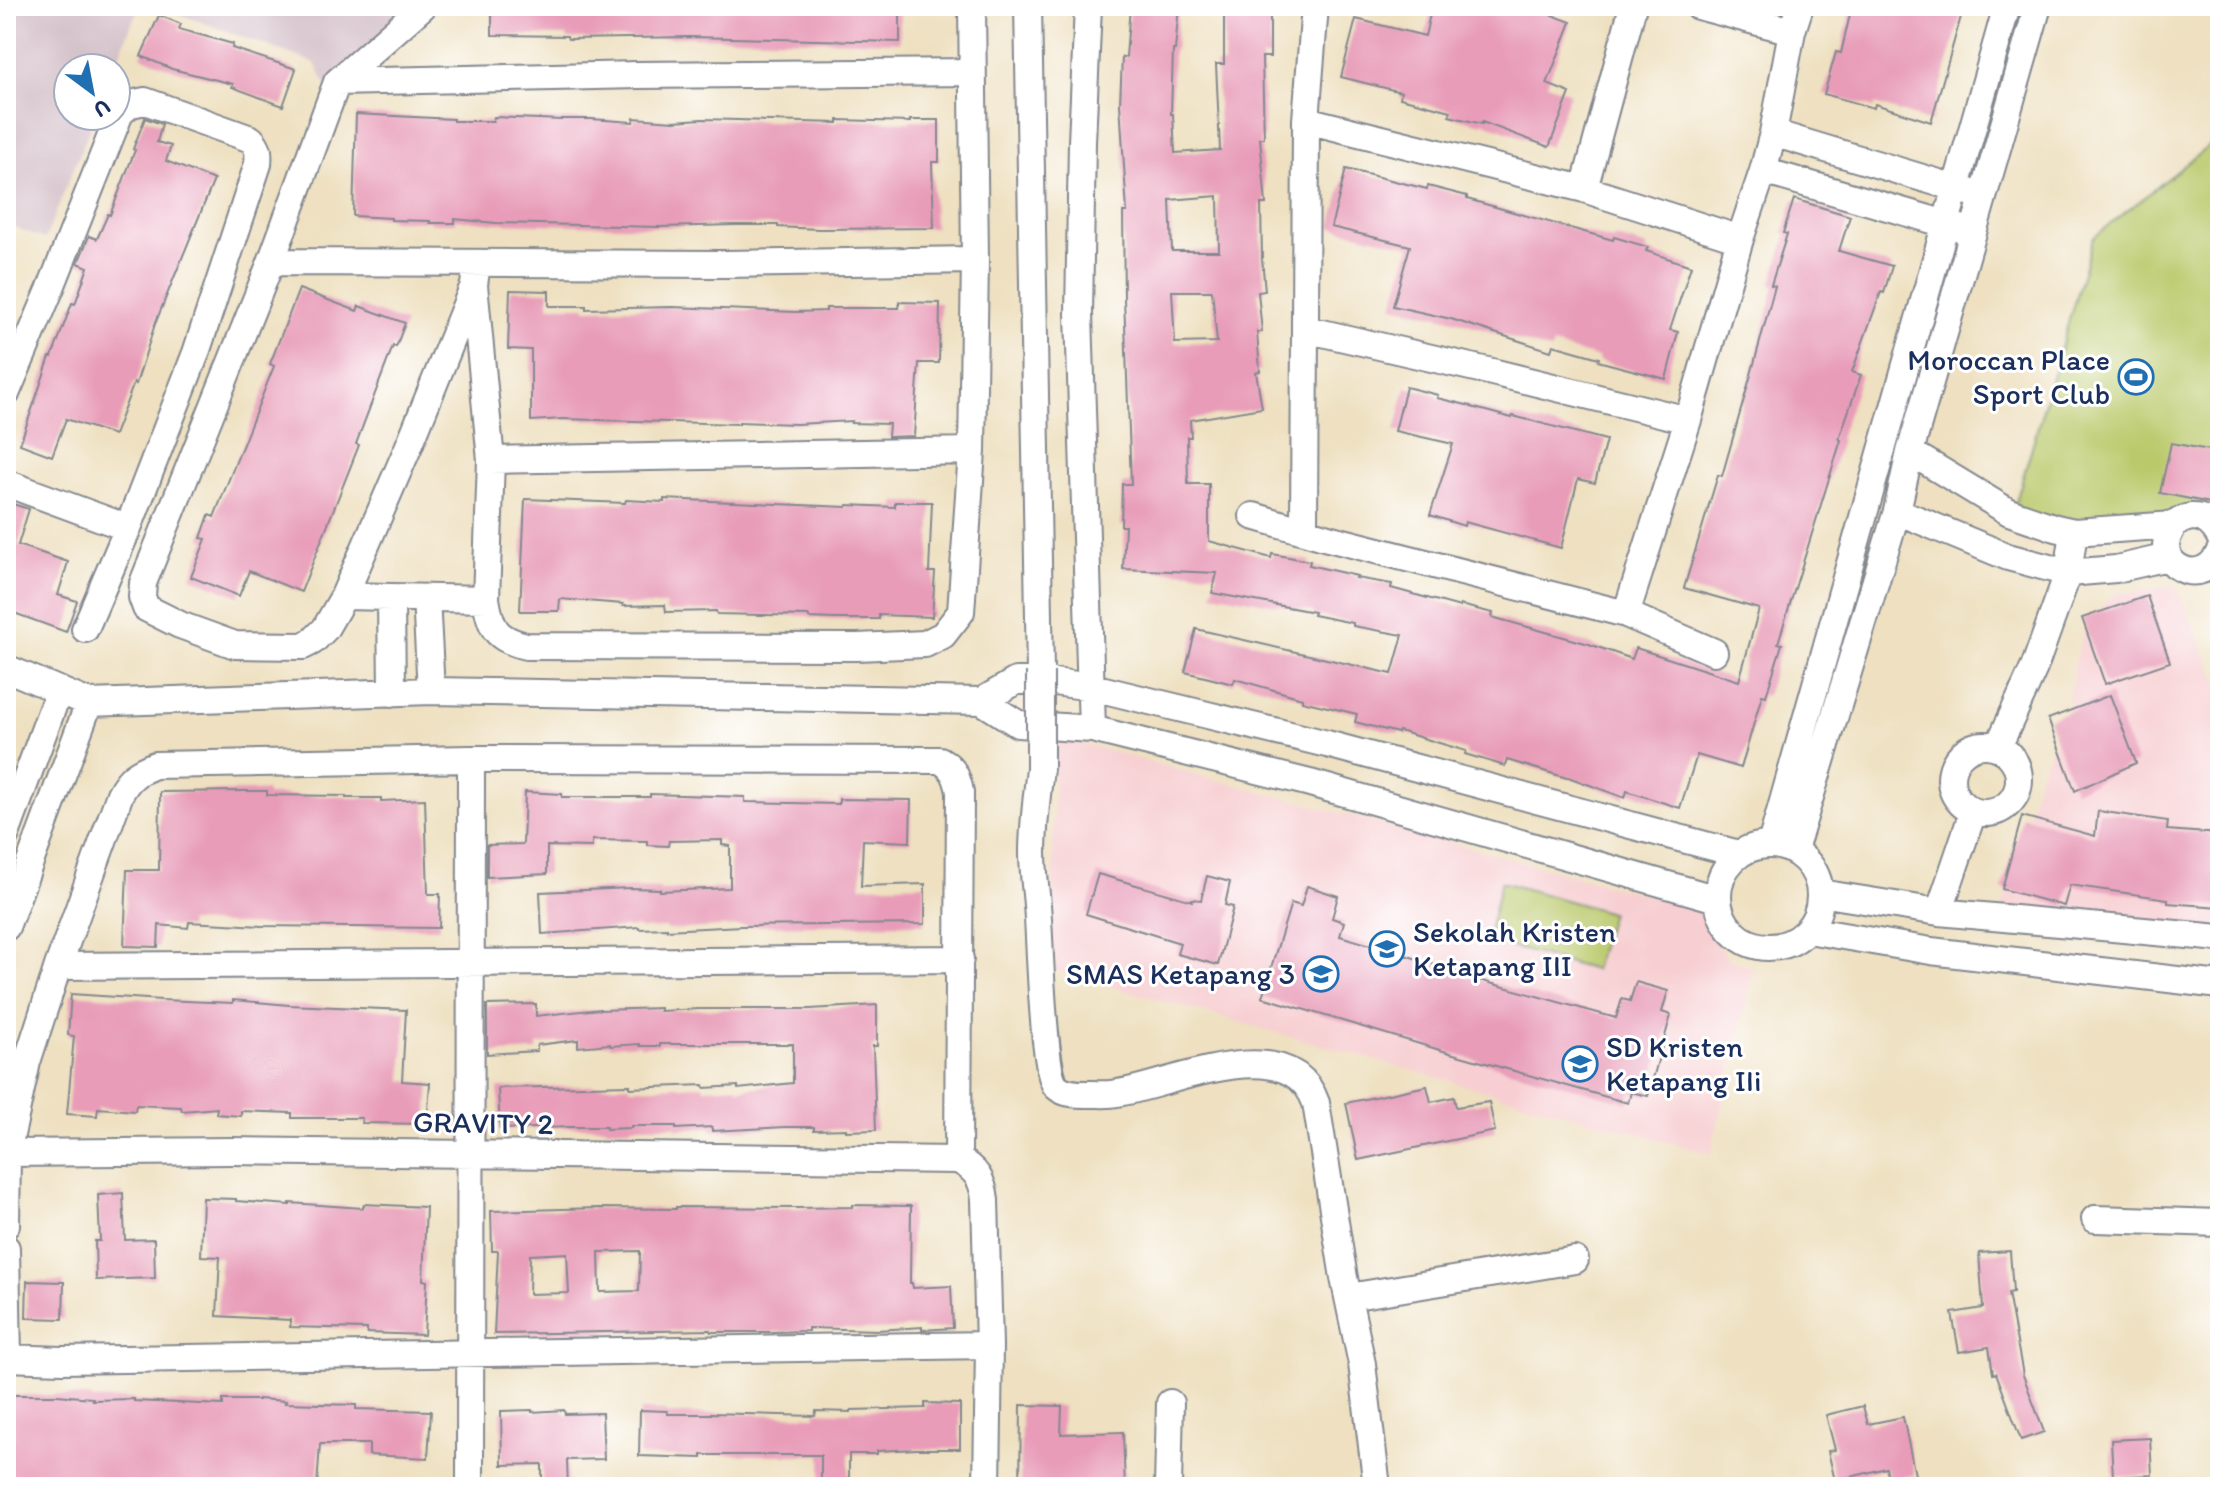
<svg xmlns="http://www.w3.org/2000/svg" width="2226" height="1493" font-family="Itim,sans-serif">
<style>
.built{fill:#f7cfd2}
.industrial{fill:#d2bdc6}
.green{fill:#bac96b;stroke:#6a7c64;stroke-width:2}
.building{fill:#e89cb8;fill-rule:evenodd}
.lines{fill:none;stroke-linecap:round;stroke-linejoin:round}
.minor-casing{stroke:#84888f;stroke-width:30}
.minor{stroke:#fff;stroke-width:26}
.minor-bridge-casing{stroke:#84888f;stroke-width:30;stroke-linecap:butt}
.minor-bridge{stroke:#fff;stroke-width:26}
.labels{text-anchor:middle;stroke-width:6;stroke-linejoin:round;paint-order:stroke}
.poi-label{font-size:30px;fill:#1b2f5e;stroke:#fff;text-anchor:end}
.street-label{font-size:30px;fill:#1b2f5e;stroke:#fff}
</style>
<rect width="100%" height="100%" fill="#fff"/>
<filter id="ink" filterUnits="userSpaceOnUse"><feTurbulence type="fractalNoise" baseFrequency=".0125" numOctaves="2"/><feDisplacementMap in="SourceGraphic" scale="16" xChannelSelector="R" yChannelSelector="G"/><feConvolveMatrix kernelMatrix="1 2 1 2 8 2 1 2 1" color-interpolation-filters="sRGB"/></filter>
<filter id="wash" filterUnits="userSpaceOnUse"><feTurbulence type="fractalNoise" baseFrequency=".006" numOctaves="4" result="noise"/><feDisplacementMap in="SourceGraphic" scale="32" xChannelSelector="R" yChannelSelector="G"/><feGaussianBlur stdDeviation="1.8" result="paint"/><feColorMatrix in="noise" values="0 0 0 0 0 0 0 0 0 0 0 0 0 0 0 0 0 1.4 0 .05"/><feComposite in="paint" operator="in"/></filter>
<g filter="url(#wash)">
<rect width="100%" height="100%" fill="#eee0c0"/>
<!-- built -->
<path class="built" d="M2176,586L2220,687V942L1999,920L2040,771L2065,722L2075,659L2087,621L2114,594Z
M1054,736L1706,911L1714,938L1729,960L1754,968L1711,1154L1052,970Z"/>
<!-- industrial -->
<path class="industrial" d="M6,6H139L114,68H68V116H95L45,239L6,224Z
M157,6H414L325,84L315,63Z"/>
<!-- green -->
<path class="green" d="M2220,137V528L2010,522L2093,238Z
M1501,882L1611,913L1594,970L1487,940Z"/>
<g id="blocks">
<!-- building -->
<path class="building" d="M492,6H900V42L690,37L568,39L567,36L492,35Z
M1130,6H1179L1175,50H1173L1171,114H1173L1175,153L1220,150L1216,64H1224V13H1270V57H1262L1264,138H1260L1266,204H1261L1262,258L1265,291L1258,292L1262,332H1257L1260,371L1256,372L1262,408L1190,420L1191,437H1187L1188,484H1209V541L1271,558L1272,554L1310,561L1309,565L1357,576L1356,578L1392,584L1391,588L1460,607V605L1493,613L1492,617L1589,644L1632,659L1636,648L1739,681L1759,609L1684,588L1718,475L1722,476L1752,371L1775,286L1771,285L1787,234L1783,233L1794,199L1850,216L1839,251L1892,266L1884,293L1881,292L1852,372L1861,375L1839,439L1841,440L1778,643L1782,644L1766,696L1762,695L1741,768L1697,755L1680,808L1627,791L1625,798L1568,777L1567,778L1507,760L1505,766L1465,754L1466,751L1399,731L1398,733L1355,722L1357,714L1302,701V698L1235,679L1233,684L1185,672L1196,629L1392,674L1403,635L1353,626V623L1313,615L1314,612L1212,593L1217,573L1123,569L1125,526H1121L1122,484H1131L1124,298L1123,212H1127L1120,104L1122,57H1126ZM1218,196L1219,251H1172L1170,200ZM1172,291H1212L1217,342L1175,343Z
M1432,6H1528L1571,22L1547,84L1570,93L1549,147L1482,122V124L1449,116L1451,111L1400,98L1401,92L1341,77L1356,19L1425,36Z
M1852,6H1964L1931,122L1875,104L1874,108L1824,94L1836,52L1841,53Z
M159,15L181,24L179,29L233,44L232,48L296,69L283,106L232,87L233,84L172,69L141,56Z
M356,114L453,119V121H493L494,117L561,120V119H591L633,122L634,118L674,121L702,119L838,123V120L910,122V120H939V162H932L934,228L819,229L778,227V225H735L659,227L496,223L455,219V223H430V221L391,220V218L353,216Z
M145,118L162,124L157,142L171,146L166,161L214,180L155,324L136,384L134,383L114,435L66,419L52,456L20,444L50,357H52L72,303L75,304L88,267L78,263L89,236L97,239L108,214L110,215L135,150L133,149Z
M1346,169L1427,189L1428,186L1467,196V199L1613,240L1614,237L1648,247L1646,251L1691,266L1670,330L1678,332L1666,379L1598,361L1599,358L1553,345L1551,351L1451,319L1393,306L1410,246L1331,227Z
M299,289L357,311L359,306L405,323L396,347L393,346L356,444L359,445L301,592L249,571L239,596L191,577L206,539L201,538L209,515L214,517L274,366L270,364Z
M510,290L549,291V306H586V309L672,307L796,312L826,311V308H899V302L940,303L939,363H919L914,436L888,437L889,424L851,423L852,421L796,424L739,422V424L563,419L531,421V350L508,349Z
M1406,387L1438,395L1437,398L1471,406V407L1512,418L1513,416L1606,440L1595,483L1578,479L1561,548L1465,522L1464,526L1430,515L1453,444L1395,431Z
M2171,443L2220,452V505L2160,493Z
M525,499L625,503L626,500L664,502V499L847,507V505L895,507V502H932L929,572H935L932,617L879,615V619H836L809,618V616L717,614L716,611L666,612L665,605L623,606V604L560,599L559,611H520Z
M6,502L29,509L18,545L68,562L58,595L77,601L66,632L6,610Z
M2147,596L2170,662L2105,684L2082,618Z
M2110,695L2136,763L2075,791L2048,719Z
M244,791H267V795L346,796V798H381V801L425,799L428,894H440L439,928L262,926L189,922L188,928L159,925L158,947L124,946L127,870H159L160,792Z
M525,792L562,794V797H650V794L745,797V802L839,804V799L911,800L910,842L863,840L861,886L925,884V924L741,926L667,930V928L639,929V927L542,934L540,892L631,888L660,889V891L730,888V846L722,845V840L669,841L668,846L647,845V841L592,840V847L547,846V874L487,877V845L523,844Z
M2098,811L2168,821L2167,830L2220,834V907L2168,903V899L2070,885L2064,906L2002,889L2022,816L2095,836Z
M1098,874L1192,901V899L1201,900L1207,876L1230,882L1225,905L1233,907L1218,965L1177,954L1180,943L1086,914Z
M1307,886L1338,896L1332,918L1344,922L1340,936L1455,970L1454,973L1616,1018L1622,999L1630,1001L1636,982L1668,991L1662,1012L1671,1015L1648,1096L1631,1092L1628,1103L1450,1053L1262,997L1291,903L1301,906Z
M71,994L162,1000L233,1003V1000L289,1005L406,1010L402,1081L430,1083L427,1124L362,1123V1118H292V1113L241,1111V1116L216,1114L217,1108L182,1111L181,1107L136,1105L135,1111L98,1108L97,1116L67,1114L74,1036L68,1035Z
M536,1004V1016L600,1009V1010L660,1008V1011L699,1009H810L877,1005V1046H873L876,1130L846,1131V1129L814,1130V1127H786L712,1131V1127L676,1129V1126H631V1128L606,1129V1127H572L500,1129L498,1088L630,1085V1088L703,1085L704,1088L738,1086V1089L793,1083V1044H660V1046H640V1044L610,1046V1044L578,1047V1040L537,1045V1051L487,1054V1005Z
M1427,1086L1431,1102L1454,1097L1456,1107L1489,1102L1495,1131L1358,1160L1346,1103Z
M123,1193L125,1240L154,1239L155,1278L96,1280L95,1241H100L98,1195Z
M203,1198L236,1199V1201L290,1205V1203L363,1208L364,1204L426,1207L423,1280L427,1281L424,1335L367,1333V1329L290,1327V1320L217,1316L220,1257L201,1256Z
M853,1205L911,1206L910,1283H912L913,1288L951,1286L953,1328L922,1330V1327L878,1330L808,1328V1331L773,1332H711L710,1330L494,1334L498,1251H492L491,1211L599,1208L676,1209V1207L797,1208L853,1207ZM640,1251L639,1291L600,1292L599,1252ZM567,1253L569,1293L529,1294L530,1255Z
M2010,1251L2013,1292L2008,1293L2023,1375L2044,1432L2021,1440L1996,1373L1993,1374L1989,1347L1959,1352L1952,1313L1983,1308L1979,1253Z
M27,1281L64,1282L63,1319L26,1318Z
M6,1395H57L93,1398L92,1400L134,1399V1401L223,1405V1400H258V1399L286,1401L285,1403L356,1405V1409L431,1411L428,1458L369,1455V1444H320L317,1487H6Z
M925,1403L960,1404V1449H917L877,1451V1454H849V1487H821V1455H702V1458L639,1456L640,1410L667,1411V1414H711V1413L815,1416L816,1411L851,1412V1410L925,1408Z
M1021,1405L1062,1406L1061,1434L1123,1432L1125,1487H1020Z
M1863,1406L1868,1424L1903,1417L1915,1475L1889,1480L1886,1468L1835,1481L1828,1451L1835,1450L1826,1415Z
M532,1410V1412L564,1410L565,1414L602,1413L604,1459L567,1460L568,1487H542V1464L502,1465L501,1411Z
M2150,1438L2152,1475L2113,1477L2111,1440Z"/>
</g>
</g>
<g filter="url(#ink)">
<use href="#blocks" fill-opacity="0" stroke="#84888f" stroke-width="2"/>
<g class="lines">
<defs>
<path id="minor" d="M423,6L337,82L271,262L143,583L142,597L146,608L180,625L235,645L303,646L313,641L325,629L344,596L408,448L472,290
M1028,6L1040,672
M1088,6L1082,142L1079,314L1092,729
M1698,6L1792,31
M337,82L638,75L972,72
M1306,120L1584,189L1740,239
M1773,133L1969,192
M1763,171L1960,228
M1584,189L1633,6
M271,262L724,264L975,260
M477,263L474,285L491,460L486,599C491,629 496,639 526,646L857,647L925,644L943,635L961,612L972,451L975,260L972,6
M1305,329L1488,371L1688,420
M6,394L50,290L120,113L131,104L145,101L251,139C259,147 259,153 258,164L196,353L128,528L85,629
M1910,452L2009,512L2056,528L2074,532L2174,525
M491,460L972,451
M6,483L128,528
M1897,511L2008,557L2068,573L2116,569L2168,557
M1253,516L1328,538L1626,614L1714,652
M1304,530L1306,120L1315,6
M2220,537C2214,525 2205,516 2191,517C2182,519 2175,522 2171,530C2150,564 2203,592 2220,551
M344,596L486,599
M391,597L392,693
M426,598L431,691
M1626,614L1688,420L1740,239L1763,171L1773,133L1792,31L1800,6
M6,668L89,703L431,691L982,701L1016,681H1046L1092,687L1327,744L1739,854
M982,701L1018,724L1092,729L1310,783L1717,899
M1951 779a34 34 0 1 1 68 0a34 34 0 1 1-68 0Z
M1998,747L2034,668L2068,573L2074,532
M1040,768C1037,796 1033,824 1033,853C1033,875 1037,897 1038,919C1040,945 1043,1075 1057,1087C1066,1095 1081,1094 1092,1094C1100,1094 1109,1095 1117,1093C1170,1086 1289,1026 1316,1103L1344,1278L1362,1364L1377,1487
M6,834L59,690
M1771,844L2007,6
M1718 896a51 51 0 1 1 102 0a51 51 0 1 1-102 0Z
M1794,850L1897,511L1910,452L2038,6
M1820,893L1939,912L2220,938
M1939,912L1973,812
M6,927L89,703
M1808,930L1931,951L2220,985
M58,966L960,959
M7,1153L232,1151L958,1160
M2095,1219L2220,1223
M6,1225L7,1153L27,1062L58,966L120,794C129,777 137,772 155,765L471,759L940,760C954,768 957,777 960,792L958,1160C976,1169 983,1180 985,1200L989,1345L987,1487
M6,1248L8,1358
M1349,1297L1575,1260
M6,1358L62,1360L989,1345
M470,1487L471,759
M1168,1487L1170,1403"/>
</defs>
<!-- minor casing -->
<use href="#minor" class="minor-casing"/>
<!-- minor -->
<use href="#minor" class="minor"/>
<defs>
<path id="minor-bridge" d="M1040,672V768"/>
</defs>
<!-- minor-bridge casing -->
<use href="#minor-bridge" class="minor-bridge-casing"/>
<!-- minor-bridge -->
<use href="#minor-bridge" class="minor-bridge"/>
</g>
</g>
<!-- icons -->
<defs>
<symbol id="stadium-ring" viewBox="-11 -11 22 22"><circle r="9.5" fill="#fff" stroke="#1f6fb2" stroke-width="1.5"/><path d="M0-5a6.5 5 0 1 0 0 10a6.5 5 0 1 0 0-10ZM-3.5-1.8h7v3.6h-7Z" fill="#1f6fb2"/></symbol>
<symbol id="school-ring" viewBox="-11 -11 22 22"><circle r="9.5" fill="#fff" stroke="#1f6fb2" stroke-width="1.5"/><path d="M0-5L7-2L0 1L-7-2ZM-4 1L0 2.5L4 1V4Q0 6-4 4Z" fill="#1f6fb2"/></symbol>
</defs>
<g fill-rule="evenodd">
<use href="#stadium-ring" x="2116" y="357" width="40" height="40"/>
<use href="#school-ring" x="1367" y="929" width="40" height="40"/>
<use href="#school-ring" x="1301" y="954" width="40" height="40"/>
<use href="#school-ring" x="1560" y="1044" width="40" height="40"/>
</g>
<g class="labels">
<!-- poi labels -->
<g class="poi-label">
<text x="2110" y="370">Moroccan Place<tspan x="2110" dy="34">Sport Club</tspan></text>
<text x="1413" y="942" text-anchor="start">Sekolah Kristen<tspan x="1413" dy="34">Ketapang III</tspan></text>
<text x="1295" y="984">SMAS Ketapang 3</text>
<text x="1606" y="1057" text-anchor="start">SD Kristen<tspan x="1606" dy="34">Ketapang IIi</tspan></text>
</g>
<!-- street labels -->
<g class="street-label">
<text transform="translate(483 1123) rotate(1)" y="10">GRAVITY 2</text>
</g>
</g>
<!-- margin -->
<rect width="2226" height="1493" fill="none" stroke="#fff" stroke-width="32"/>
<!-- north arrow -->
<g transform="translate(92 92) rotate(148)"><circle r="38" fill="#ffffff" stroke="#a4acbf" stroke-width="2"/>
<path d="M0-6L14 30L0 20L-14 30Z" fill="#1f6fb2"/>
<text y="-12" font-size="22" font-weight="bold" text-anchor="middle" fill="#1b2f5e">U</text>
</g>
</svg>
